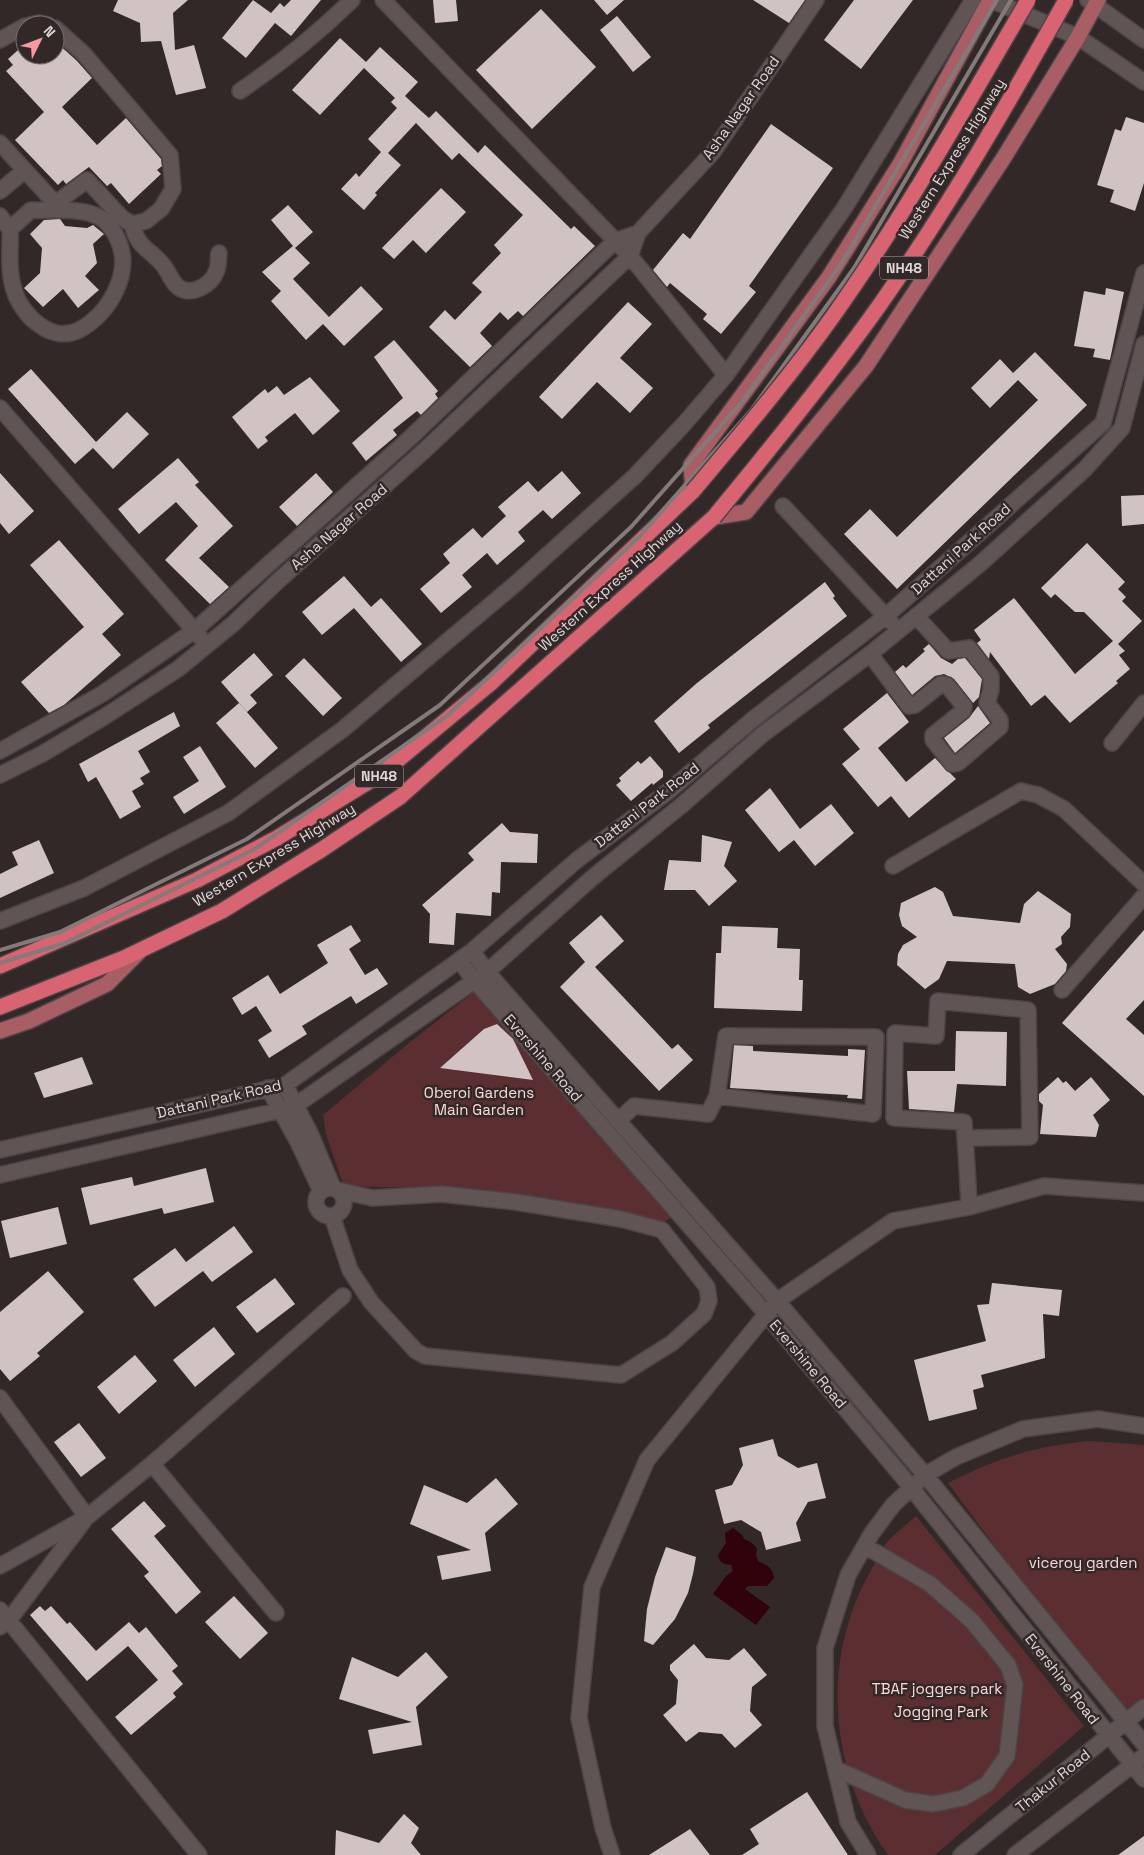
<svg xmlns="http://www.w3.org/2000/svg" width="1144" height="1855" font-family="'Space Grotesk',sans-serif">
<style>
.green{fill:#5b2e32}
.water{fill:#30020a}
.building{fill:#d1c3c3}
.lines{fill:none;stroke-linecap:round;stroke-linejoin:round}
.minor-casing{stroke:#4d4445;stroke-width:18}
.major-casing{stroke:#4d4445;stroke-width:18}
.highway-casing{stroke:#4d4445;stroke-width:18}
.minor{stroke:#615455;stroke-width:15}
.major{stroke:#a95e66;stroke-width:15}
.highway{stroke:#d96471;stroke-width:15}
.rail{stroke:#837a7a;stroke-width:4}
.highway-bridge-casing{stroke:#4d4445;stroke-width:18;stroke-linecap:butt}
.highway-bridge{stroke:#d96471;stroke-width:15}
.labels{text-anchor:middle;stroke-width:5;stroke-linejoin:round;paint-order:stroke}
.shield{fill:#332828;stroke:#aba3a3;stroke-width:1}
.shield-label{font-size:14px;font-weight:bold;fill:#dfd8d8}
.street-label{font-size:15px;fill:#dfd8d8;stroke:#332828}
.park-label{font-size:15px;fill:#fed9da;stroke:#332828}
</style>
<rect width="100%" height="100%" fill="#332828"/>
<!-- green -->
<path class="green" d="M489,980L690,1206L664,1222C558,1203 452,1184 344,1187L326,1134L323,1115L409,1043Z
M1090,1441L1144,1445V1708L1126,1723L948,1483C996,1458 1036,1446 1090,1441Z
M916,1516L1084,1726L935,1855H888C830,1774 820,1662 869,1574C875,1564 880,1550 888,1541C897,1532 907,1524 916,1516Z"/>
<!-- water -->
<path class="water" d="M733,1528L742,1535L744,1539L751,1542L757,1548L756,1555L758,1561C767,1565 773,1568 774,1578L767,1586H748L745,1589L770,1607L756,1625L713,1594L726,1576L733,1571L731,1565C723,1564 720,1563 718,1555L726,1543L725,1533Z"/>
<!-- building -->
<path class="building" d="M118,0H188L173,13L175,50L194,45L206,88L176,95L161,41L141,42L140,23L113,11Z
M253,0L271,13L280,3L284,7L291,0H321L291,36L275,23L246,58L222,38Z
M433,0H456L458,21L435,23Z
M594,0H624L607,15Z
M753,0H805L789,23Z
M854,0H913L861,69L824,40Z
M541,9L596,67L532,129L476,70Z
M617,16L651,57L633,72L600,30Z
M340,38L366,62L380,47L418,82L405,96L420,110L429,118L436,111L478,153L485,145L571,229L574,226L595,246L523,316L518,311L508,320L500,312L480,333L492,346L470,367L429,327L445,310L455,320L482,292L472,283L501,253L494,245L523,215L459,153L452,160L416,123L388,153L401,165L375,193L377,195L364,210L341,189L356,173L359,177L381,152L368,139L397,108L391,102L395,98L364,68L320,115L292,90Z
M55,41L77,61L92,78L62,107L97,145L126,118L161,159L162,166L157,170L161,174L129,204L111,183L107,186L89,167L66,184L63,180L58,185L15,140L44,112L6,71L13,65L8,59L25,44V55H55Z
M1126,117L1144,123V183L1135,211L1110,202L1114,190L1097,185L1115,129L1121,131Z
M771,124L833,168L749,286L756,292L721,334L703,319L707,314L670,283L667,287L653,270L683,233L690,239Z
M441,188L466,212L426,253L413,240L394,259L382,248Z
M288,205L313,232L295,248L310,263L293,279L329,317L361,286L383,309L344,346L323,324L306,340L271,301L281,291L262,272L293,246L271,220Z
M60,219L65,226L87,228L93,225L104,234L93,244L97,263L85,276L99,290L78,308L63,289L43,307L24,288L40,273L42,248L30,234L44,220Z
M1106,288L1124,292L1110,360L1093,357L1095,349L1074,346L1084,291L1105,295Z
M628,302L652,324L620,358L653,388L630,413L597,382L562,419L539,397Z
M394,340L438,391L435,394L438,398L421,415L417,411L393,430L397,435L366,461L352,443L403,398L374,357Z
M1035,352L1087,405L897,589L844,534L870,509L897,537L1038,400L1018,380L990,408L971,388L1000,359L1013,373Z
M31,369L96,442L127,412L149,434L113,469L93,448L75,464L8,389Z
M310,377L340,411L313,435L295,413L265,437L268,441L258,449L232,417L265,389L268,393L277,386L284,395Z
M178,458L199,482L195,485L233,526L199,558L229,587L210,604L165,560L198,526L176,502L139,534L118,509Z
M562,471L581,493L552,519L543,510L518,532L525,541L497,565L487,553L462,575L472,587L441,613L420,589L450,563L443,554L473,528L482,538L506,516L498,507L528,481L538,492Z
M0,473L34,511L9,534L0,523Z
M316,473L333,492L297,526L279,507Z
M1144,495V524L1122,526L1121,496Z
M59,540L124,614L102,634L121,655L64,705L49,713L21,682L84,627L30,565Z
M1087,543L1125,582L1118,589L1126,597L1122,601L1142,621L1118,644L1125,651L1119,655L1130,669L1116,681L1118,683L1070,723L1045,695L1031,706L990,652L989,659L977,643L981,640L974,630L1014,598L1075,674L1113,641L1084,612H1075L1055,594L1051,598L1041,588Z
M344,576L371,607L381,598L422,644L401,662L354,608L322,635L302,612Z
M825,582L835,596L833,598L847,616L708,725L710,728L679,753L654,721L697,683Z
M929,644L941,658L952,664L958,659L965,658L982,679L979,697L973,703L954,679L944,674L935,676L912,695L895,672L903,665L906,668L925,651L923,649Z
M254,653L273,675L250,695L257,703L247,712L221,682Z
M304,658L342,698L323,716L285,676Z
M887,693L909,722L878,748L906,782L935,758L956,779L909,818L891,796L878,807L842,764L860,749L843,729Z
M239,703L278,748L255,768L216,723Z
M978,706L990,723L955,753L944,738L969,718Z
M174,712L180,726L138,751L150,772L140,778L144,784L132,791L141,807L120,819L96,777L88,782L79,764Z
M200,746L226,787L184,814L173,797L199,781L183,757Z
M650,756L663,771V777L653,785L652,783L631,801L616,785L621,781L619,778L638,761L641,764Z
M770,788L800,829L831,804L854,833L815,866L794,840L779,852L745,810Z
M502,823L510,832L538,834L537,863L501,862L500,893L492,892L491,916L456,913L454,945L429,943L430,914L422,905L474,860L468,853Z
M702,835L732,842L724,866L737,881L709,906L695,890H664L669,860L701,862Z
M39,840L54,873L0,898V874L18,865L12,852Z
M935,887L943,892L953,916L1020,923L1024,904L1038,891L1071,914L1070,927L1061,937L1062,944L1055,949L1067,964L1066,971L1055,984L1030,994L1018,987L1015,964L947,961L939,979L925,989L897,965L898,954L903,945L917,937L902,926L899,915L901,903Z
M601,915L624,941L595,967L672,1049L678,1044L693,1060L659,1091L560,987L585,962L569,943Z
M351,925L361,941L349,949L365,975L377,968L388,984L356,1004L351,996L302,1026L307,1034L269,1058L258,1040L272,1031L256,1006L242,1015L232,998L268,975L280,994L328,963L317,945Z
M722,926L778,928L777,948L800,949L799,980H803L802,1011L714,1008L716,953H721Z
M1144,930V1000L1126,1019L1144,1035V1096L1062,1023Z
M497,1024L513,1039L533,1080L440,1068L484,1029Z
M956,1031L1007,1032L1006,1086L957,1084L954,1112L909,1109L907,1071H955Z
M734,1045L753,1046V1051L848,1056V1049L865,1050L862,1099L847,1098L848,1095L730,1088Z
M82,1057L93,1084L44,1098L34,1073Z
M1058,1077L1063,1083L1066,1081L1075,1091L1091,1077L1110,1100L1093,1115L1099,1125L1096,1137L1040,1134L1043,1105L1039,1101V1094Z
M206,1168L214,1202L164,1214L162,1208L90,1225L81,1188L132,1177L134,1186Z
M58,1207L67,1244L10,1258L1,1221Z
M234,1226L253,1252L212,1282L203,1271L155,1307L133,1279L175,1248L186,1262Z
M48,1271L84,1312L37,1353L40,1356L10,1381L0,1369V1312Z
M275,1278L295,1304L257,1333L236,1307Z
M992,1283L1062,1290L1059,1316L1043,1314L1045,1358L981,1375L984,1387L973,1390L977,1409L929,1421L914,1360L986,1341L977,1305L989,1304Z
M214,1327L235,1354L195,1387L173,1360Z
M135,1355L157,1381L119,1414L97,1387Z
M79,1423L106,1458L81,1477L54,1442Z
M773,1439L778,1456L798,1468L817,1463L826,1498L808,1502L796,1523L801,1541L766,1550L761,1532L741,1520L724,1524L715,1490L732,1485L743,1465L739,1448Z
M496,1478L518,1504L485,1533L491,1571L442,1580L437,1556L471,1550L410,1524L424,1485L467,1503Z
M144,1501L166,1526L154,1536L201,1592L176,1614L144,1576L149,1572L111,1529Z
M666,1547L696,1557L693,1574L688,1593L675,1619L653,1645L644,1641L647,1609L655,1577Z
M234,1596L268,1633L240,1659L205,1622Z
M40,1606L45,1611L51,1606L67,1624L70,1622L96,1651L129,1622L139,1633L146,1627L178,1666L172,1671L183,1684L173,1693L176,1697L131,1735L115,1717L158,1680L128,1646L87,1681L30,1615Z
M694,1644L706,1658L729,1660L744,1648L767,1675L752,1687L750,1711L762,1725L735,1748L722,1734L699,1732L686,1742L663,1715L676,1704L678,1680L670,1670V1665Z
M426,1652L448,1677L416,1707L422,1745L373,1754L368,1730L412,1722L339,1699L352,1657L398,1677Z
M807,1792L848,1855H742L759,1844L750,1829Z
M404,1814L419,1828L411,1843L421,1855H335L336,1830L379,1843Z
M690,1829L710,1855H649Z
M1144,1836V1855H1118Z"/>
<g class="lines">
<defs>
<path id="minor" d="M383,0L630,256L726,375
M991,0L1078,37L1144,82
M1088,0L1144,40
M30,25L39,23L48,25
M0,40L25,26
M240,91C280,64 317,34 352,0
M0,143L53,201L60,200L87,180L122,218L132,224L146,221L161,209L173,189L170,155L84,54L55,28
M0,191L24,171
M0,216L10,229C11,250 7,271 15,293C23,316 52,344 79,330C109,314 133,273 118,240C115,232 107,221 99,217C81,207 51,211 31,210L10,229
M132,224C138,249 149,248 163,265C169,272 171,281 178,287C191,297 211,285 216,272C219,267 218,259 219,253
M0,408L200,637
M783,506L891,622
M870,654L909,706L915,705L941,684L947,685L964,706L963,711L933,735V740L952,764L958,763L1000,727V720L987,703L991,690V676L969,648L948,651L916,616
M1112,743L1144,703
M0,751L102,694L195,630L409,439L615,241L638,233
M0,775L42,754L104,717L178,669L233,624L279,580L426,449L630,256L638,233L713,152L816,0
M893,866L1021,791L1038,795L1064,809L1144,884
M0,921L84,888L228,813L342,730L513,586L635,476L684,424L726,375L843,210L973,0
M472,951L487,972L777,1301L925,1475L1144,1744
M459,960L474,980L750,1295L901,1475L1144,1779
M1062,990L1144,896
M726,1036L876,1037L873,1114L717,1096Z
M285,1085L310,1133L333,1188
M268,1088L297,1140L321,1191
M618,1121L634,1106L708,1114L717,1096
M965,1138L1030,1137L1028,1010L938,1001L936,1036L895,1033L894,1118L964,1122C966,1151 968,1178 969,1207
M0,1150L285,1085L472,951L577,860L670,790L752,720L886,616L1103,423L1144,273
M0,1175L281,1110L296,1105L487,972L592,878L682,805L763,734L870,654L980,564L1085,469L1122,428L1144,344
M316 1202a14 14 0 1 1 28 0a14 14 0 1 1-28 0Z
M332,1216L350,1270L371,1302L416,1351L425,1356L621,1375L672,1343L704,1314L709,1301L707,1287L662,1230L621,1219L516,1202L442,1194L372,1198L337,1190
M0,1398L87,1517
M152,1464L276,1613
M0,1566L87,1517L152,1464L343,1296
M0,1610L199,1855
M0,1627L9,1620L83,1522
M836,1769L905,1800L933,1804L963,1798L987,1784L1007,1756L1015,1685L1008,1665L972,1621L930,1584L865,1546
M612,1855L603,1828L579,1718L592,1587L647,1460L777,1301L893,1221L969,1207L1044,1186L1144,1193
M868,1855L848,1822L825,1726V1648L848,1575L872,1533L893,1505L925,1475L956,1457L1023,1429L1098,1419L1144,1426
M961,1855L1144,1707
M1015,1855L1144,1756"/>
<path id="major" d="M693,491L691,465L829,277L900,164L990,0
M714,517L746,512L866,366L1003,159L1078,37L1098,0
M0,1031L29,1021L107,984L140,951"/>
<path id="highway" d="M0,966L197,880L277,838L381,774L491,683L693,491
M0,1007L124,958L222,911L321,850L400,797L714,517"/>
</defs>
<!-- minor casing -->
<use href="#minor" class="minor-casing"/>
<!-- major casing -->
<use href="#major" class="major-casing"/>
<!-- highway casing -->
<use href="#highway" class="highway-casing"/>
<!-- minor -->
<use href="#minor" class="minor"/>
<!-- major -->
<use href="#major" class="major"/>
<!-- highway -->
<use href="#highway" class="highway"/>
<!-- rail -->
<path class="rail" d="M0,950L60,932L247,839L440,705L631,527L742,402L843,261L997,0
M0,963L65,943L253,850L448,715L640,536L752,409L854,268L1011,0"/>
<defs>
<path id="highway-bridge" d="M693,491C740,435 788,379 831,319C903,218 965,108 1028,0
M714,517C771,448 827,379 879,306C948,208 1008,104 1066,0"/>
</defs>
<!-- highway-bridge casing -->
<use href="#highway-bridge" class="highway-bridge-casing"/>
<!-- highway-bridge -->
<use href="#highway-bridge" class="highway-bridge"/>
</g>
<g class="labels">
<!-- shield labels -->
<g class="shield">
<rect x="880" y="256.5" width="48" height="23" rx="4"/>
<rect x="355" y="764.5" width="48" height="23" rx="4"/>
</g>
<g class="shield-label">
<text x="904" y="273">NH48</text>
<text x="379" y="781">NH48</text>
</g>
<!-- street labels -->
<g class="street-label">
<text transform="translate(741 108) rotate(-55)" y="5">Asha Nagar Road</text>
<text transform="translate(952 159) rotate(-58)" y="5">Western Express Highway</text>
<text transform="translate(339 527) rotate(-41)" y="5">Asha Nagar Road</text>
<text transform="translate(961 549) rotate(-42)" y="5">Dattani Park Road</text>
<text transform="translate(610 586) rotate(-42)" y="5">Western Express Highway</text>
<text transform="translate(647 805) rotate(-38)" y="5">Dattani Park Road</text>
<text transform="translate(274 855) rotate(-31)" y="5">Western Express Highway</text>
<text transform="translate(543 1058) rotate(49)" y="5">Evershine Road</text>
<text transform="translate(219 1099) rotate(-13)" y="5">Dattani Park Road</text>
<text transform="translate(808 1364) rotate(50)" y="5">Evershine Road</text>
<text transform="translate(1062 1679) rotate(52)" y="5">Evershine Road</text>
<text transform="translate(1053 1781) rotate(-39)" y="5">Thakur Road</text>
</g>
<!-- park labels -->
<g class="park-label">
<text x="479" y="1098">Oberoi Gardens<tspan x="479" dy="17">Main Garden</tspan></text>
<text x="1083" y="1568">viceroy garden</text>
<text x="937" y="1694">TBAF joggers park</text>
<text x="941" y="1717">Jogging Park</text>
</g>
</g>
<!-- north arrow -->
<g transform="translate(40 40) rotate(48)"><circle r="24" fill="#332828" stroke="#786e6e"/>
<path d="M0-4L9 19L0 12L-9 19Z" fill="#f49aa0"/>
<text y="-8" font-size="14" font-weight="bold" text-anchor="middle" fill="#dfd8d8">N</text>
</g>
</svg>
